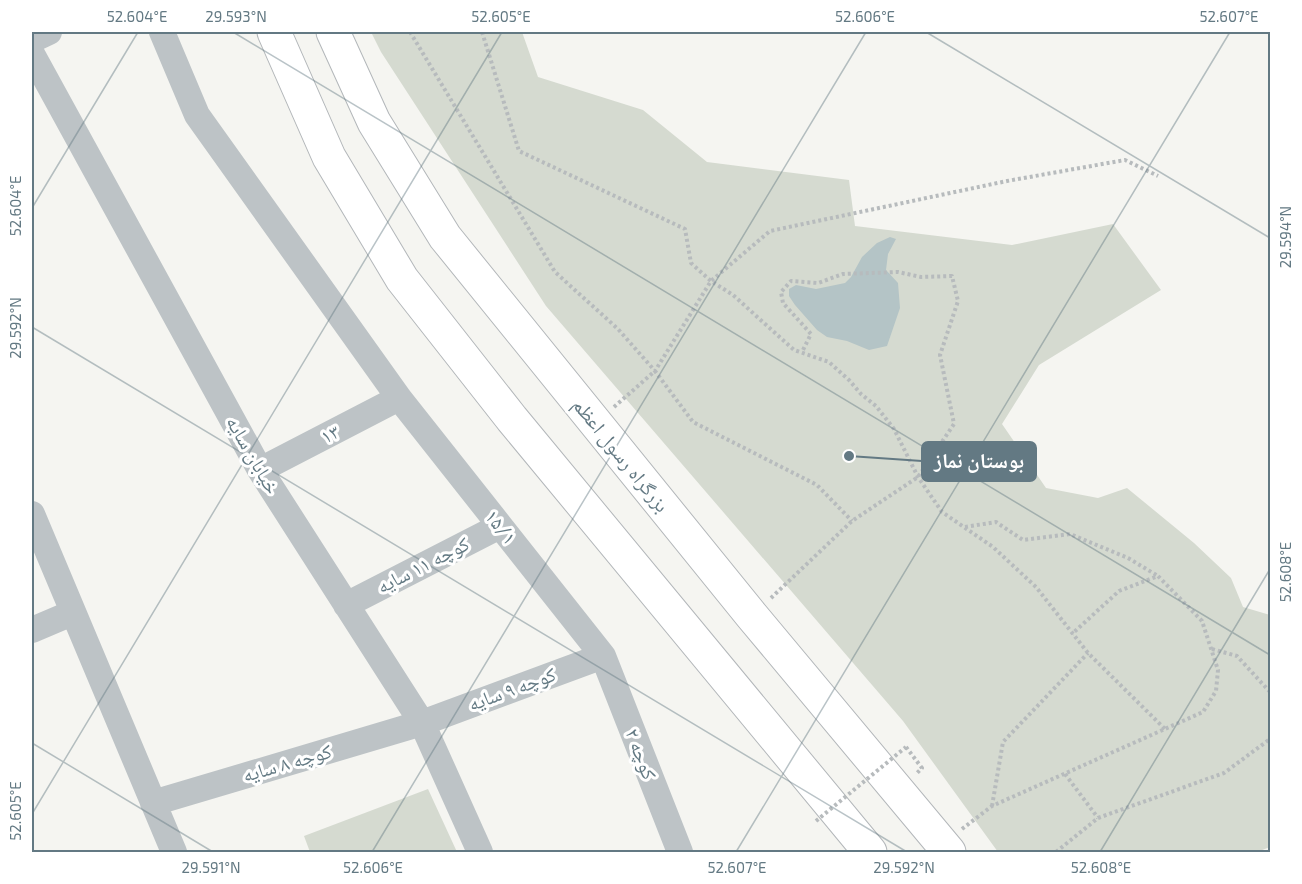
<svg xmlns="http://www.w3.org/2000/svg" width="1302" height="884" font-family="'Exo 2','Noto Naskh Arabic',sans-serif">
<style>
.green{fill:#d5dad0}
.water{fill:#b4c4c6}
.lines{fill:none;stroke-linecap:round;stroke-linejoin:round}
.highway-casing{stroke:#b3b7ba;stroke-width:35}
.path{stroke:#b7bbbd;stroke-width:4;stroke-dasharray:3 3;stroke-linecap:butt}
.street{stroke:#bdc3c6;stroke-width:26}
.highway{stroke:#fff;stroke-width:33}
.path-bridge{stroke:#b7bbbd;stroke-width:4;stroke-dasharray:3 3;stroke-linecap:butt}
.ticks{fill:none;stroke:#637983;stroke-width:1.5;stroke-opacity:0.45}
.labels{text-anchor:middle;stroke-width:6;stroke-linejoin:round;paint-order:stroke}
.street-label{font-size:20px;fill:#637983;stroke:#fff}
.leader{fill:none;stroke:#637983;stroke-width:2}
.callout-dot{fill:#637983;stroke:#fff;stroke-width:2}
.callout{fill:#637983;stroke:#637983;stroke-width:2}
.callout-label{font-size:21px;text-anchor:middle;font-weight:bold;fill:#fff}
.neatline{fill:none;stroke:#637983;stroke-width:2}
.ticks-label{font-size:15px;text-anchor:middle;fill:#637983}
</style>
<rect width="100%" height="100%" fill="#f5f5f1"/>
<!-- green -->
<path class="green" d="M371,32H522L538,77L643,110L707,162L849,180L855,226L1012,245L1113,224L1161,290L1039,365L1002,424L1046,488L1098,498L1127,488L1194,543L1231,578L1243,607L1270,615V847L1257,852H998L903,721L546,306L381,52Z
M428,789L457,852H310L304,836Z"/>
<!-- water -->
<path class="water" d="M890,237L896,239L888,254L886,270L898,283L900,308L887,346L869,350L847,341L827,337L817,330L795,305L789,296V289L796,285L816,289L845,283L851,277L862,257L877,243Z"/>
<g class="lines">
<defs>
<path id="highway" d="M274,32L329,157L402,279L512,419L870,852
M333,32L374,122L445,237L752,616L949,852"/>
</defs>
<!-- highway casing -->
<use href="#highway" class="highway-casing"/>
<!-- path -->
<path class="path" d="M410,32L555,272L618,329L655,371L711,281L770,231L1007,181L1125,160L1158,176
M482,32L519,151L685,229L691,263L711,281L733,295L794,350L829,362L849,380L861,394L876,406L894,429L918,477L942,512L993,547L1036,587L1088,653L1166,730
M614,407L655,371L693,422L817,485L852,521
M965,527L996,522L1023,540L1070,534L1128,558L1158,576
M771,598L852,521L918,477L954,424L940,355L958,301L952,276L921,277L898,272L843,274L818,283L791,281L781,292L783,303L811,334L802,352
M1212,649L1237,656L1270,692
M906,747L922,768L916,774
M1065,774L1098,818
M992,806L1003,742L1088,653
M962,829L992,806L1203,712L1216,691L1218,670L1202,621L1158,576L1119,591L1072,634
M1056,852L1098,818L1224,773L1270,739"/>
<!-- street -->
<path class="street" d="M162,32L197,115L399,398L603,656L680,852
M32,40L49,32
M32,54L260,470L422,723L480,852
M260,470L399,398
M32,514L174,852
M346,605L500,526
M32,630L72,613
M153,803L422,723L603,656"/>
<!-- highway -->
<use href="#highway" class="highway"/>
<!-- path-bridge -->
<path class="path-bridge" d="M816,821L906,747"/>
</g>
<!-- ticks -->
<path class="ticks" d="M233,32L1270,655M926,32L1270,238M32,208L138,32M32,327L907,852M32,743L213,852M32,814L502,32M372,852L866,32M736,852L1230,32M1100,852L1270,569"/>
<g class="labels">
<!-- street labels -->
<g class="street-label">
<text transform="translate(330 434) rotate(-27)" y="7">۱۳</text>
<text transform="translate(253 455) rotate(60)" y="7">خیابان سایه</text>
<text transform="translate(621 455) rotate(51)" y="7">بزرگراه رسول اعظم</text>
<text transform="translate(501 527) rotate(52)" y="7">۱۵/۱</text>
<text transform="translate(423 565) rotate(-27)" y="7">کوچه ۱۱ سایه</text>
<text transform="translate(512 689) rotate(-20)" y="7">کوچه ۹ سایه</text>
<text transform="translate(641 754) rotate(69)" y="7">کوچه ۲</text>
<text transform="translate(287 763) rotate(-16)" y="7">کوچه ۸ سایه</text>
</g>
</g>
<!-- callouts -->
<path class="leader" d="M849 456L922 461"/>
<circle class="callout-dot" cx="849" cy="456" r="6"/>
<rect class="callout" x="922" y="442" width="114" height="39" rx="6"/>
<g class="callout-label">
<text x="979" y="468">بوستان نماز</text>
</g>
<!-- border -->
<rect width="1302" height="884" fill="none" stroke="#ffffff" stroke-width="66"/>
<rect x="33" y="33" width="1236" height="818" class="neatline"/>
<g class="ticks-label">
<text x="137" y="22">52.604°E</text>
<text x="236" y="22">29.593°N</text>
<text x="501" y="22">52.605°E</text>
<text x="865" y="22">52.606°E</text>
<text x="1229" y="22">52.607°E</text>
<text transform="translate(16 206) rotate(-90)" y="5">52.604°E</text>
<text transform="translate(1286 237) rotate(-90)" y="5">29.594°N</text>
<text transform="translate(16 328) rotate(-90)" y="5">29.592°N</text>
<text transform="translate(1286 572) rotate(-90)" y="5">52.608°E</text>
<text transform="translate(16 811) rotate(-90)" y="5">52.605°E</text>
<text x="211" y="873">29.591°N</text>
<text x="373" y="873">52.606°E</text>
<text x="737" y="873">52.607°E</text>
<text x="904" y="873">29.592°N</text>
<text x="1101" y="873">52.608°E</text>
</g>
</svg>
